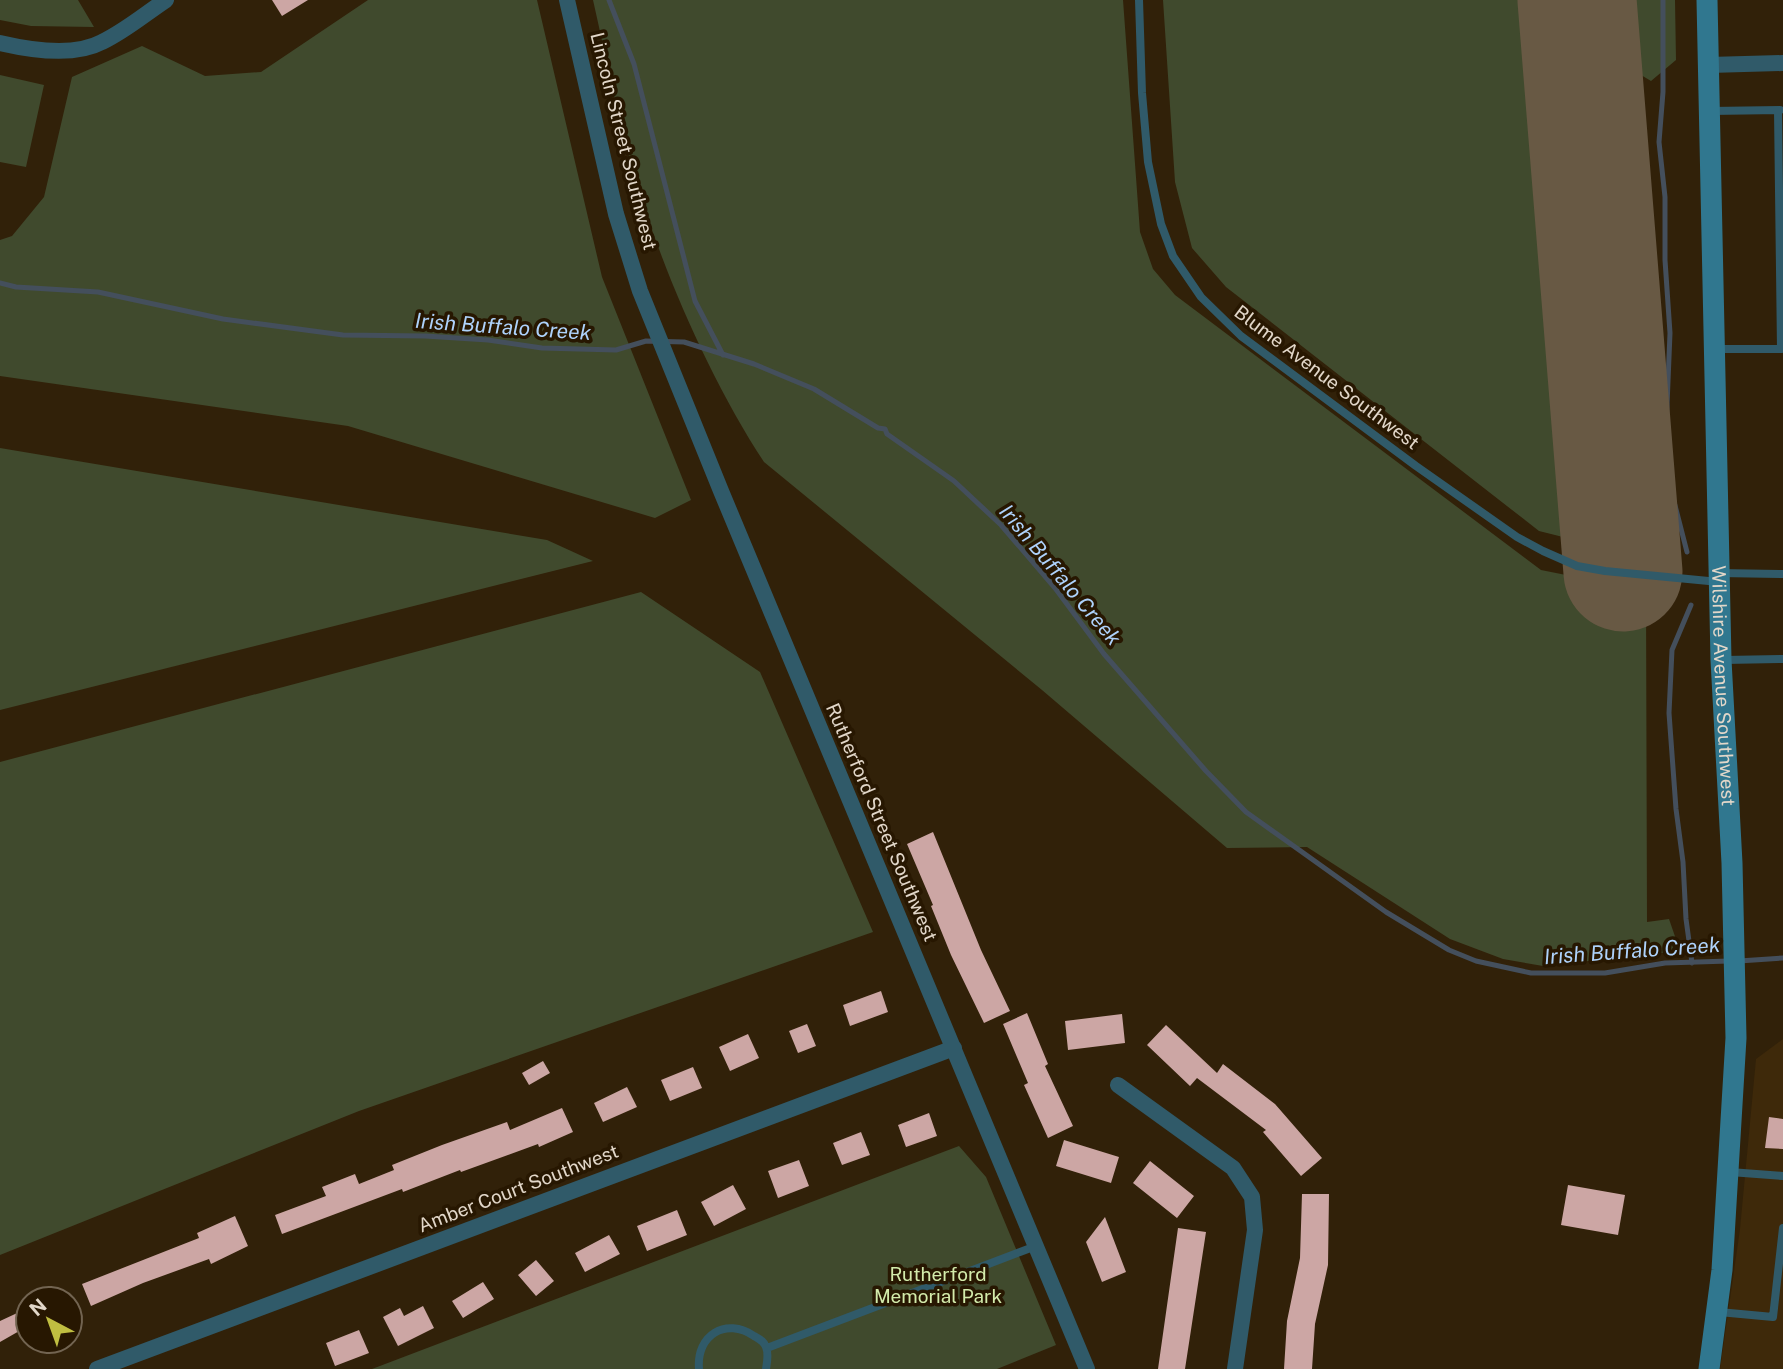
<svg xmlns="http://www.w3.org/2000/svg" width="1783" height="1369" font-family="'Public Sans',sans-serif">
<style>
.built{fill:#3e290a}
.green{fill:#404a2d}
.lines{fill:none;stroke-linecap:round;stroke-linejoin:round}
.stream{stroke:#444f5c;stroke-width:5}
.runway{stroke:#685944;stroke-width:119}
.building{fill:#cca6a4}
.lane{stroke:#305a69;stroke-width:8}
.street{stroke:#305a69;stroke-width:16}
.secondary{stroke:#30778f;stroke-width:21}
.labels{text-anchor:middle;stroke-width:7;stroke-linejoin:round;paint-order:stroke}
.street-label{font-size:19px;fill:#e2d7c9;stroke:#271701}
.park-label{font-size:19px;fill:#d3ebab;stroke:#271701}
.water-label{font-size:21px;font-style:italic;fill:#aed2fb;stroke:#271701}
</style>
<rect width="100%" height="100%" fill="#312109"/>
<!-- built -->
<path class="built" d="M1783,1039V1369H1720L1740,1229L1756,1059Z"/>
<!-- green -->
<path class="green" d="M0,0H78L94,27L31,26L0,20Z
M368,0H537L602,277L691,500L655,518L348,426L0,376V240L12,236L44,197L72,77L142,46L205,76L261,72Z
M593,0H1123L1140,232L1153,269L1175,295L1541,570L1646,591L1647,922L1669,919L1680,951L1543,966L1503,959L1450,939L1307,847L1227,848L1042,690L764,462C709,378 661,267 633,171C617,115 606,57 593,0Z
M1163,0H1546L1595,545L1539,531L1226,287L1192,248L1175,182Z
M1611,0H1675L1676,60L1651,81L1631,69L1612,47Z
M0,75L44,85L26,167L0,162Z
M0,448L547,540L593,561L0,710Z
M641,592L760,672L873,932L359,1111L0,1255V762Z
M959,1146L986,1177L1056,1345L997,1369H372Z"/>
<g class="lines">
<!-- stream -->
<path class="stream" d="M609,0L634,64L695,301L723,355
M1663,0V92L1659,142L1665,197V260L1670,333L1666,430L1670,486L1687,552
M0,283L16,287L98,292L223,319L343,335L425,336L488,340L542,348L616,350L646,341L684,342L754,364L814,389L878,428L885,429L887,434L954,481L1001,525L1055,588L1104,654L1206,771L1246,812L1386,912L1449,950L1476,961L1531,973H1605L1665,963L1729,961
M1691,605L1672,650L1669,713L1676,809L1683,862L1686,919L1692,963
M1739,961L1783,958"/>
<!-- runway -->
<path class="runway" d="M1577,0L1623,572"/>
</g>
<!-- building -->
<path class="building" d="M272,0H308L282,16Z
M933,832L981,950L1010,1011L984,1023L951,955L931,906L933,905L907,844Z
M881,991L888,1012L850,1026L843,1005Z
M1027,1013L1048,1064L1045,1066L1073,1126L1048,1138L1024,1085L1028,1083L1003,1024Z
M1122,1014L1125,1043L1068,1050L1065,1021Z
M807,1024L816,1046L798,1053L789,1031Z
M1166,1025L1217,1073L1223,1064L1275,1104L1322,1158L1301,1176L1263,1132L1266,1130L1197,1078L1190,1086L1147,1045Z
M748,1034L759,1058L730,1071L719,1047Z
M543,1061L550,1073L529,1085L522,1073Z
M693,1067L702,1088L670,1101L661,1080Z
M627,1087L637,1107L603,1122L594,1103Z
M562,1108L573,1132L539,1147L538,1144L461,1172L460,1170L403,1192L402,1189L282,1234L275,1215L326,1196L322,1187L355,1174L359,1184L394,1170L392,1165L442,1145L507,1122L510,1130Z
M929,1113L937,1136L906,1147L898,1125Z
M1769,1117L1783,1119V1149L1765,1148Z
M861,1132L870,1155L842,1165L833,1143Z
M1064,1140L1119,1157L1111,1183L1056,1166Z
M799,1160L809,1186L778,1198L768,1171Z
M1150,1161L1194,1196L1177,1218L1133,1183Z
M733,1185L746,1209L714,1226L701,1202Z
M1568,1185L1625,1195L1618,1235L1561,1225Z
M1302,1194H1329L1328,1265L1315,1324L1312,1369H1284L1287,1321L1300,1258Z
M677,1210L687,1235L647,1251L637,1226Z
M235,1216L248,1246L211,1264L209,1259L143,1283L91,1306L82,1284L199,1238L197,1233Z
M1105,1217L1126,1272L1102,1282L1086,1242Z
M1178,1228L1206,1232L1185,1369H1158Z
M609,1235L620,1254L585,1272L575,1253Z
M536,1260L554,1281L536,1296L518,1275Z
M483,1282L494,1299L463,1318L452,1301Z
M423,1306L434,1328L398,1346L383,1317L400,1308L404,1316Z
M28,1308V1326L0,1342V1321Z
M359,1330L369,1353L335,1366L326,1343Z"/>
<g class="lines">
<!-- lane -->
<path class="lane" d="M1139,0L1142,93L1148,162L1161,224L1173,256L1201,297L1241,336L1416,466L1517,537L1543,551L1577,566L1605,571L1719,582
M1710,111L1780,110
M1715,349H1781L1778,111
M1719,573L1783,574
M1724,660L1783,659
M1730,1172L1783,1176
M1719,1312L1773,1317L1783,1228
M767,1348L1036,1246
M699,1369C696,1335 726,1317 754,1336C759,1339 764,1341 766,1347C769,1354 767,1362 766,1369"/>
<!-- street -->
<path class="street" d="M567,0L616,214L640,291L721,491L1087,1369
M0,43C30,50 74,57 102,42C125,31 145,14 166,0
M1709,65L1783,63
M1118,1085L1233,1168L1252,1197L1255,1230L1235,1369
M97,1369L954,1048"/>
<!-- secondary -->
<path class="secondary" id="s1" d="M1707,0L1721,660L1732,863L1736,1038L1722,1270L1709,1369"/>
</g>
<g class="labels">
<!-- street labels -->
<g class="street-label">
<text transform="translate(624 141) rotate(76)" y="7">Lincoln Street Southwest</text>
<text transform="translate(1327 377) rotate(37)" y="7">Blume Avenue Southwest</text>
<text dy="7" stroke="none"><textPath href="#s1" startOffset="686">Wilshire Avenue Southwest</textPath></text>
<text transform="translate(882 822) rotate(67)" y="7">Rutherford Street Southwest</text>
<text transform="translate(518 1188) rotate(-21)" y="7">Amber Court Southwest</text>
</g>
<!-- park labels -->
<g class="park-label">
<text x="938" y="1281">Rutherford<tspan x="938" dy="22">Memorial Park</tspan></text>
</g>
<!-- water labels -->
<g class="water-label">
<text transform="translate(503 327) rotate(4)" y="7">Irish Buffalo Creek</text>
<text transform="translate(1060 575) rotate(50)" y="7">Irish Buffalo Creek</text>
<text transform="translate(1632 951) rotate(-4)" y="7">Irish Buffalo Creek</text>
</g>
</g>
<!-- north arrow -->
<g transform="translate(49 1320) rotate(319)"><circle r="33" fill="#271701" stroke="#726451" stroke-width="2"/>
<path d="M0-5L12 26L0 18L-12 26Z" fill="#c0be41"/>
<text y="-10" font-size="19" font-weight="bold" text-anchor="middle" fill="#e2d7c9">N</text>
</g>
</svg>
